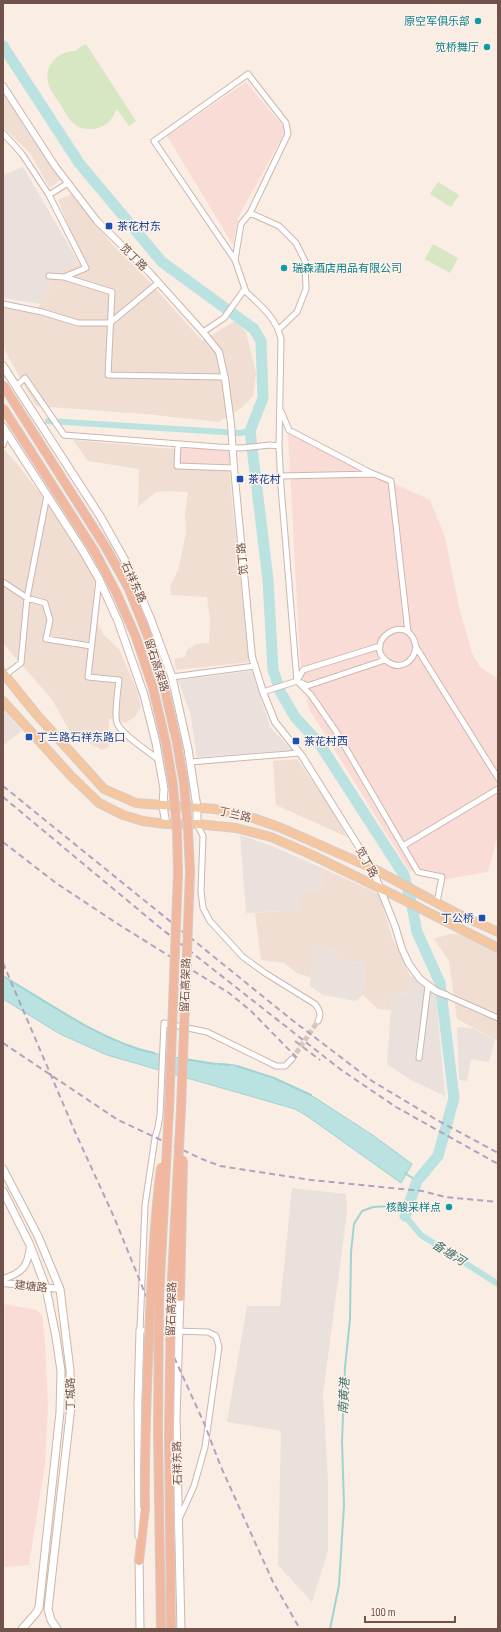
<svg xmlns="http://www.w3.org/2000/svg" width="501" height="1632" font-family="'Sofia Sans Condensed','Noto Sans SC',sans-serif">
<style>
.residential{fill:#f1ded2}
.commercial{fill:#fadcd7}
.industrial{fill:#eae1dd}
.green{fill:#d7e6c3}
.water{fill:#b9e2e1;stroke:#a0d3d2}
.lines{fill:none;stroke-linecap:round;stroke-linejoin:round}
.stream{stroke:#a0d3d2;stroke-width:2}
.canal{stroke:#b9e2e1;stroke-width:6}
.river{stroke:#b9e2e1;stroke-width:11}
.minor-tunnel{stroke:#d8c6bd;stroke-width:5;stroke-dasharray:5 2.5;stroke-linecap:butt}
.minor-casing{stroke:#cdb6ae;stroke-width:7}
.tertiary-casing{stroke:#cdb6ae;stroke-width:8}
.secondary-casing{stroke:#cfb5ab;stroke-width:9}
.primary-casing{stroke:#d4cbc9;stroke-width:10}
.trunk-casing{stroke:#d4cbc9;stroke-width:10}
.minor{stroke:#fff;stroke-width:5}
.tertiary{stroke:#fff;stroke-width:6}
.secondary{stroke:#fff;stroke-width:7}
.primary{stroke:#f4c7a0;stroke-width:8}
.trunk{stroke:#f2b79f;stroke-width:8}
.rail{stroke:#afa3c2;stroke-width:2;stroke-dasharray:6 4;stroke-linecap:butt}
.trunk-bridge-casing{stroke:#d4cbc9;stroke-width:10;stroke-linecap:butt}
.trunk-bridge{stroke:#f2b79f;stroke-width:8}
.culture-dot{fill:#0f9aa8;stroke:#fdf2e9;stroke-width:1.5}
.transit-dot{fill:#1a4fb4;stroke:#fdf2e9;stroke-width:1.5}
.labels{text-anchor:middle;stroke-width:3;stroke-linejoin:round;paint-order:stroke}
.culture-label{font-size:11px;fill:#0d838f;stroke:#fdf2e9;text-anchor:end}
.transit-label{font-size:11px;fill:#164399;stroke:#fdf2e9;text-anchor:start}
.street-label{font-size:11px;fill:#70524b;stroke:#fdf2e9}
.water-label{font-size:12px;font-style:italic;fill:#417474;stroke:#fdf2e9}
</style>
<rect width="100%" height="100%" fill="#faede3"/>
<!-- residential -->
<path class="residential" d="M3,93L61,179L50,188L30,153L3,127Z
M71,194L112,244L147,279L202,341L235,321L246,332L256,373L253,396L241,408L219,422L145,414L36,406L3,347V308L35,314L51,283L64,268L83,262L58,200Z
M73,440L175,449V468L229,470L249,662L176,670L174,659L185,657L187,650L196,644L209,643L210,621L207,597L171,595L170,587L178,570L186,533L185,514L188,492L167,491L156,492L138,507L139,469L88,461Z
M3,448L19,466L50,507L95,578L92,614L104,635L119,649L137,690L141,707L135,717L125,723L109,718V747L102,750L71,734L53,701L3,643Z
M297,759L328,804L347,837L276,805L273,761Z
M322,868L379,894L392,937L410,976L411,992L392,993L391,1010L378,1009L363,995L364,962L344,963L334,951L314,945L311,978L297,973L284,963L261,960L255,913L297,910L300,893L323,887Z
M449,934H459L498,953V1041L457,1019L449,961L434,939Z"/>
<!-- commercial -->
<path class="commercial" d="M246,82L286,130L238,218L233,245L167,136Z
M288,434L430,500L445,537L458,603L472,653L480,667L498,679V834L488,872L442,880L409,870L309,709L300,660Z
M181,446L230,451L232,464L181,463Z
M3,1304L37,1310L42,1316L45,1340L48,1408L45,1464L29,1565L3,1567Z"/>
<!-- industrial -->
<path class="industrial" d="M23,167L79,263L64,268L51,283L41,304L3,298V175Z
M252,671L270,727L292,750L197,757L190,712L178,680Z
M3,709L22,731L3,745Z
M240,835L269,845L322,868L323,887L300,893L297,910L246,913Z
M314,944L334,951L344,963L364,962L363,995L356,1001L323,995L310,986Z
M410,976L415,977L424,987L436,996L445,1096L411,1080L387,1064L392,993L411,992Z
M457,1027L472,1028L495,1040L489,1062L471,1059L467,1081L459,1080Z
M292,1188L346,1194L347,1212L323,1394L328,1480V1551L312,1602L278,1565L281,1431L227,1422L247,1306H280Z"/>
<!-- green -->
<path class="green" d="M86,44L136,121L129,126L117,109C114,113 113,118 109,122C99,131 82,132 72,122C68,118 65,112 62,107C57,99 50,91 48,82C44,64 60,50 77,51V49Z
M438,182L459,195L451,207L430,194Z
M433,244L458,258L450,273L425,259Z"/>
<!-- water -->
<path class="water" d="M3,976L89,1028L138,1050L199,1062L235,1065L274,1078L314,1097L374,1136L412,1164L401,1183L307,1116L295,1109L107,1055L60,1034L3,999Z"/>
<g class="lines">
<!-- stream -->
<path class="stream" d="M3,976C49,1003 102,1042 154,1053
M185,1059L215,1064
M219,1064L229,1065
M237,1066L274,1078L311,1095
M405,1173L417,1181
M330,1629L339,1585L344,1505L342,1441L345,1367L350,1319L351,1252L354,1224L362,1211L373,1207L391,1206L405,1216"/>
<!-- canal -->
<path class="canal" d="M48,421L240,433L250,431
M405,1216L421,1235L498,1284"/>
<!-- river -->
<path class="river" d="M3,46L79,163L162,262L254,329L261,341L263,398L250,431L268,580L273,670L281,693L295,717L319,743L404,875L412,906L417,932L440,983L454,1098L438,1156L417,1181L405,1216"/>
<!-- minor-tunnel -->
<path class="minor-tunnel" d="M292,1059L318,1021"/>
<defs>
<path id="minor" d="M3,133L22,154L49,195
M250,213L279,226L296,243L305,261L306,289L297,312L279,329
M235,260L154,141L248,74L286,123L288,134L250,213L241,224L235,260L246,292
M49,276L64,277L112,292L108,375L225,377
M64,277L86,268L49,195L68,183
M3,304L42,312L78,323H110L158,283
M203,332L224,318L244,290C260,305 276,317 281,339L279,446L281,487L297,681L311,695L337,733L418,872L442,877L437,902
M16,386L25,378L64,435L218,447L241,448L270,445L279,446
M281,411L289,430L373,474
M178,444L177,466L234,468
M3,445L7,433
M280,476L374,474L391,481L408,632
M99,580L88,677L119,680C118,690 114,715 117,723C121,734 149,752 159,760
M3,582L27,598L45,603L50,620L46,639L91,646
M416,647C414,661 401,671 388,662C360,643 409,608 416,647L498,778
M5,675L21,663L27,598L47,495
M172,677L255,666
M302,683L307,686L385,660
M263,692L297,681L303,670L380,646
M190,762L300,753
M197,824L203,836L201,891L203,908L210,921L243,957L265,973L315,1004C319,1009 322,1014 318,1021
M403,846L498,789
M446,995L498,1018
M419,1058L428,986
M180,1517L194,1486L205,1447L219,1347L216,1336L208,1332L140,1330L145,1205L155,1138L158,1127L160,1115L164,1023L207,1032L276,1066H285L292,1059"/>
<path id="tertiary" d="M3,86L55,166L97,221L149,272L203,332L219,352L225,379L231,424L234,468L252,657L263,692L275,722L302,756L372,868L395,926L402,949L409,964L420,979L436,991L446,995
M3,1279C22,1273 28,1267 30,1246
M3,1283L60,1289"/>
<path id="secondary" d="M3,366L100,516L127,564L151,620L172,677L188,749L197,807V824
M3,427L83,551L99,579L118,621L144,695L156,743L164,789L163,806L166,824
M3,1169L38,1236L60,1289L70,1370L71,1406L48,1609L51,1620L57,1629
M3,1191L30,1245L46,1288L56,1337L61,1371L60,1412L39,1608L36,1613L22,1629
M180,1297L176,1417L181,1629
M139,1536L138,1401L140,1330
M139,1556L140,1629"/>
<path id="primary" d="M3,673L37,715L104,789L136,803L215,809L253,818L279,827L372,868L456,913L498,932
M3,701L71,776L99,803L123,815L143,821L166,824H197L236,828L271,837L310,854L394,895L498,948"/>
<path id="trunk" d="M139,1561L145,1508"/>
</defs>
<!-- minor casing -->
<use href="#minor" class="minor-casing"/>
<!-- tertiary casing -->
<use href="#tertiary" class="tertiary-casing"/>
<!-- secondary casing -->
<use href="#secondary" class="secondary-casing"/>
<!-- primary casing -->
<use href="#primary" class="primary-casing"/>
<!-- trunk casing -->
<use href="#trunk" class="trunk-casing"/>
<!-- minor -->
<use href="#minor" class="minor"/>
<!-- tertiary -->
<use href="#tertiary" class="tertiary"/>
<!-- secondary -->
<use href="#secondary" class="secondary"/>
<!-- primary -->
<use href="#primary" class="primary"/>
<!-- trunk -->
<use href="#trunk" class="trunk"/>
<!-- rail -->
<path class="rail" d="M3,786L292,1020L372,1081L437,1120L498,1153
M3,797L158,926L340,1069L396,1107L498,1164
M3,842L56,883L121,926L229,993L251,1011L299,1060
M3,963L76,1134L114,1217L144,1291L204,1423L221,1467L273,1582L300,1629
M295,1041L320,1060
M3,1043L118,1120L202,1159L220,1166L311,1180L422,1191L445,1197L498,1202"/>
<defs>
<path id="trunk-bridge" d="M3,385L105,546L128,587L147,634L164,686L177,743L184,784L188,829L190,872L181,1109L171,1297L169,1435L171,1629
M3,408L95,552L116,592L136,637L153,688L166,744L173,785L177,832L178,873L169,1109L159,1299L158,1433L161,1629
M180,1297L183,1160
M145,1508C144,1444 147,1380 150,1316C152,1266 155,1216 161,1167"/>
</defs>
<!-- trunk-bridge casing -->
<use href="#trunk-bridge" class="trunk-bridge-casing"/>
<!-- trunk-bridge -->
<use href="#trunk-bridge" class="trunk-bridge"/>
</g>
<!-- markers -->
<g class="culture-dot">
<circle cx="478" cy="21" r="4"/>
<circle cx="487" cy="47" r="4"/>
<circle cx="284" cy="268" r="4"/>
<circle cx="449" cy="1207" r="4"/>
</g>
<g class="transit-dot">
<rect x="105" y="222" width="8" height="8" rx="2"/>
<rect x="236" y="475" width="8" height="8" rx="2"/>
<rect x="25" y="733" width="8" height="8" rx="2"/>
<rect x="292" y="737" width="8" height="8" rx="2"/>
<rect x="478" y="914" width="8" height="8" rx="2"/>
</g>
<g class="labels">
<!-- culture labels -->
<g class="culture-label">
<text x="470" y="25">原空军俱乐部</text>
<text x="479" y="51">笕桥舞厅</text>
<text x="292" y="272" text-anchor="start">瑞森酒店用品有限公司</text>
<text x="441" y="1211">核酸采样点</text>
</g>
<!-- transit labels -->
<g class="transit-label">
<text x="117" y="230">茶花村东</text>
<text x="248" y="483">茶花村</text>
<text x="37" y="741">丁兰路石祥东路口</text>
<text x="304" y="745">茶花村西</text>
<text x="474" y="922" text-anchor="end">丁公桥</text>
</g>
<!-- street labels -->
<g class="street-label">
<text transform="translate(134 257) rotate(45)" y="4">笕丁路</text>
<text transform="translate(242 559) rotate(-95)" y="4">笕丁路</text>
<text transform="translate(134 582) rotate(65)" y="4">石祥东路</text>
<text transform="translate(157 665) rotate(72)" y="4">留石高架路</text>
<text transform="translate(235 814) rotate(13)" y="4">丁兰路</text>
<text transform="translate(367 862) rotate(61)" y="4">笕丁路</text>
<text transform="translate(185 985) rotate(-88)" y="4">留石高架路</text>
<text transform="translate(31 1286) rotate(6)" y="4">建塘路</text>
<text transform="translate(171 1309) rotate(-88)" y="4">留石高架路</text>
<text transform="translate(70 1394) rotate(-90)" y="4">丁城路</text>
<text transform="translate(177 1463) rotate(-91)" y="4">石祥东路</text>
</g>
<!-- water labels -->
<g class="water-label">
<text transform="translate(449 1253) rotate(32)" y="4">备塘河</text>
<text transform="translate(344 1396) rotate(-87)" y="4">南黄港</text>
</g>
</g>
<!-- border -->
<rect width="501" height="1632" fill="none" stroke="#70524b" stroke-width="8"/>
<!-- scale -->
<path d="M365 1616v6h90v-6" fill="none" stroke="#70524b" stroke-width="2"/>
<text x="371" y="1616" font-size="12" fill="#70524b" stroke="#fdf2e9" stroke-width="3" paint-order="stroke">100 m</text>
</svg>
